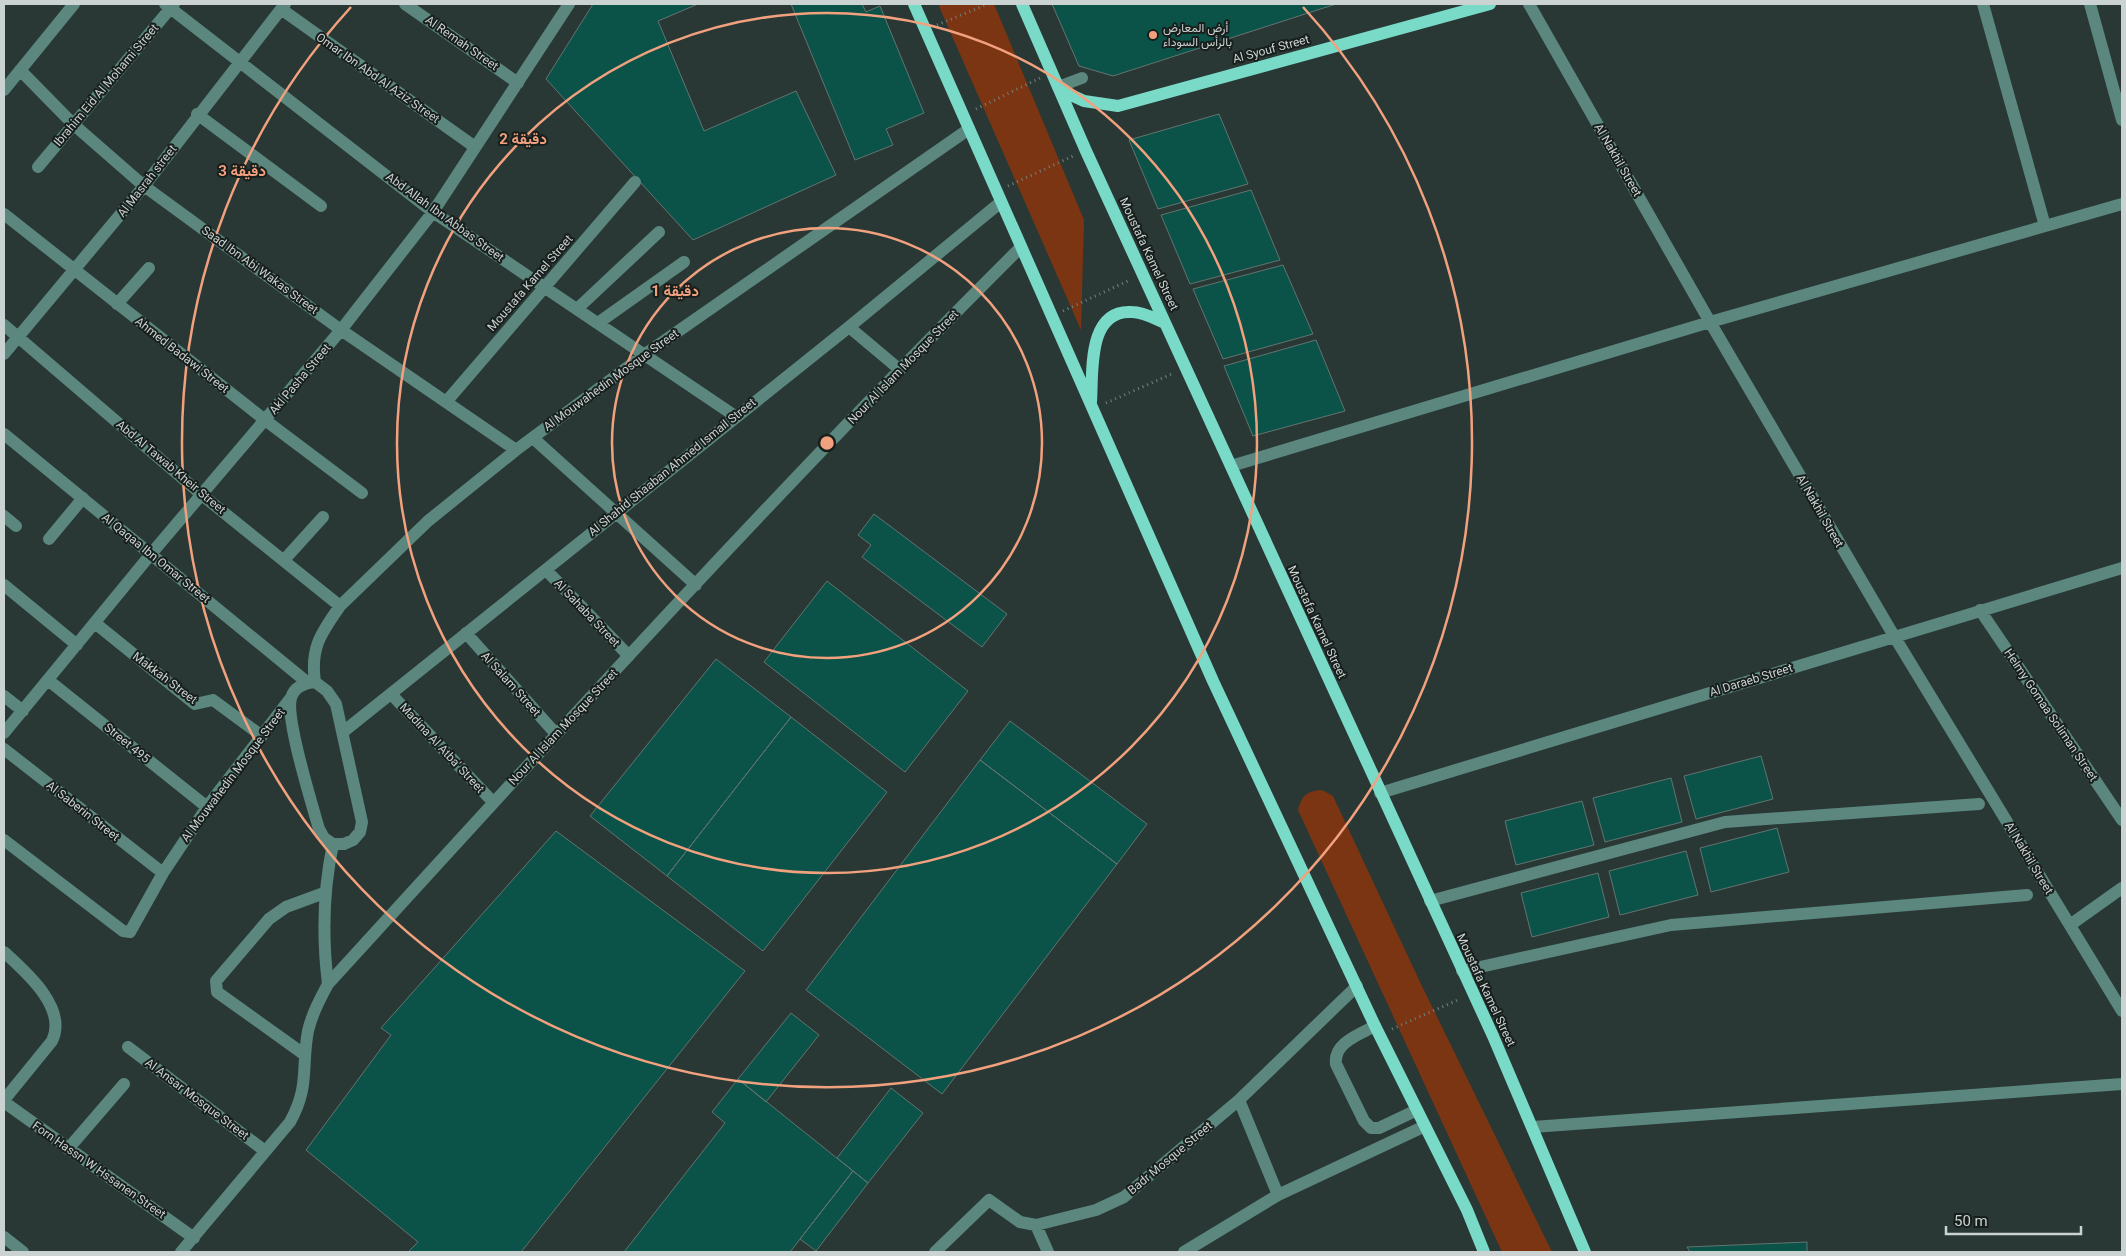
<svg xmlns="http://www.w3.org/2000/svg" width="2126" height="1256" font-family="Roboto,Vazirmatn,sans-serif">
<style>
.green{fill:#7b3512}
.building{fill:#0b5248;stroke:#637470}
.lines{fill:none;stroke-linecap:round;stroke-linejoin:round}
.path{stroke:#74807d;stroke-width:3;stroke-dasharray:1 4;stroke-linecap:butt}
.minor{stroke:#5b877e;stroke-width:12}
.major{stroke:#7adac8;stroke-width:12}
.ring{fill:none;stroke:#f2a17e;stroke-width:2.5}
.poi-dot{fill:#f2a17e;stroke:#171e1c;stroke-width:2}
.labels{text-anchor:middle;stroke-width:4;stroke-linejoin:round;paint-order:stroke}
.poi-label{font-size:12px;fill:#cad3d1;stroke:#171e1c;text-anchor:start}
.street-label{font-size:12px;fill:#cad3d1;stroke:#171e1c}
.centre{fill:#f2a17e;stroke:#171e1c;stroke-width:2.5}
.ring-label{font-size:15px;text-anchor:middle;font-weight:bold;fill:#f2a17e;stroke:#171e1c;stroke-width:4;stroke-linejoin:round;paint-order:stroke}
</style>
<rect width="100%" height="100%" fill="#293835"/>
<!-- green -->
<path class="green" d="M938,4H994L1084,220L1081,330Z
M1322,790L1333,796L1420,982L1552,1252H1502L1298,810C1302,795 1307,791 1322,790Z"/>
<!-- building -->
<path class="building" d="M593,4H698L658,21L704,131L796,91L836,175L693,240L546,79Z
M791,4H862L866,12L880,6L924,113L886,129L893,145L855,160Z
M1052,4H1336L1113,76L1079,66Z
M1219,114L1248,184L1158,209L1129,140Z
M1251,190L1280,260L1190,284L1161,215Z
M1283,265L1313,334L1223,359L1193,289Z
M1316,340L1345,411L1253,436L1224,366Z
M874,514L1007,614L982,647L862,557L871,545L858,535Z
M827,581L968,691L905,772L764,662Z
M716,659L791,717L667,876L590,816Z
M791,717L887,792L763,951L667,876Z
M1010,721L1147,824L1117,864L980,760Z
M1761,756L1773,799L1696,819L1684,776Z
M980,760L1117,864L942,1094L806,990Z
M1671,778L1682,822L1605,842L1593,798Z
M1582,801L1594,845L1516,865L1505,821Z
M1777,828L1789,872L1711,892L1700,848Z
M556,831L745,971L521,1252H408L418,1242L306,1150L391,1035L381,1028Z
M1686,851L1698,895L1620,915L1609,871Z
M1598,873L1609,917L1532,937L1521,893Z
M791,1013L819,1035L766,1102L738,1079Z
M738,1079L853,1171L790,1252H624L725,1123L712,1112Z
M891,1088L923,1113L868,1183L837,1158Z
M853,1171L868,1183L816,1251L800,1239Z
M1807,1242V1252H1690L1687,1247Z"/>
<g class="lines">
<!-- path -->
<path class="path" d="M937,25L988,4
M976,109L1040,78
M1008,186L1073,156
M1063,311L1130,280
M1106,403L1174,373
M1392,1029L1460,999"/>
<!-- minor -->
<path class="minor" d="M165,4L433,212L735,416
M405,4L518,83
M1529,4L1710,322L1894,636L2122,1011
M1983,4L2045,226
M2090,4L2122,120
M281,9L475,147
M20,70L73,124L144,186L341,330L516,450
M1058,87L1082,78
M4,90L74,4
M197,114L321,206
M38,167L174,4
M4,214L265,420L362,493
M117,304L149,268
M577,309L659,232
M598,323L684,262
M4,325L202,495L340,606
M849,327L899,369
M4,354L144,186L285,4
M446,402L635,182
M4,434L308,683
M533,438L696,585
M1231,466L1710,322L2122,204
M4,516L16,526
M49,539L83,498
M284,560L323,517
M546,570L629,656
M4,585L77,645
M1980,610L2122,820
M95,623L195,704L213,700L262,736
M466,633L556,734
M48,680L207,807
M315,682C310,648 321,633 340,606L428,521L516,450L644,355L969,129
M315,682L327,691L336,704L362,822L360,832L353,840L344,844H333L324,838L319,829C312,804 285,718 291,698C294,687 305,683 315,682Z
M391,694L493,802
M4,696L23,711
M343,732L849,327L1001,202
M4,733L151,554L341,330L433,212L569,4
M4,749L163,873
M1380,793L2122,568
M4,840L123,931L130,932L163,873L207,807L290,699
M1430,901L1725,822L1979,804
M2070,925L2122,888
M4,952C26,972 68,1008 52,1041L4,1100
M1462,971L1671,925L2027,895
M328,984C322,936 323,891 333,844
M1375,1026C1360,1034 1333,1043 1336,1064L1364,1121L1371,1128H1379L1417,1110
M128,1047L265,1151
M305,1055L217,992L216,981L269,919L286,907L324,893
M1239,1100L1278,1195
M4,1102L194,1238
M1533,1127L2122,1084
M68,1149L124,1084
M1036,1225L1048,1252
M4,1237L23,1252
M181,1252L290,1122C310,1086 301,1068 308,1031C312,1014 320,999 328,984C555,735 782,485 1021,247
M935,1252L989,1200L1020,1222L1036,1225L1096,1210L1124,1197L1239,1100L1357,986
M1184,1252L1278,1195L1425,1126"/>
<!-- major -->
<path class="major" d="M914,4L1213,681L1375,1026L1467,1210L1484,1252
M1022,4L1086,151L1493,1036L1585,1252
M1060,90L1084,101L1118,106L1490,4
M1091,402C1093,372 1087,309 1132,312C1144,312 1155,319 1165,323"/>
</g>
<!-- distance rings -->
<g class="ring">
<circle cx="827" cy="443" r="215"/>
<circle cx="827" cy="443" r="430"/>
<path d="M1303 7A645 645 0 1 1 351 7"/>
</g>
<!-- markers -->
<circle class="poi-dot" cx="1153" cy="35" r="5"/>
<g class="labels">
<!-- poi labels -->
<g class="poi-label">
<text x="1163" y="32">أرض المعارض<tspan x="1163" dy="14">بالرأس السوداء</tspan></text>
</g>
<!-- street labels -->
<g class="street-label">
<text transform="translate(462 43) rotate(35)" y="4">Al Remah Street</text>
<text transform="translate(1271 49) rotate(-15)" y="4">Al Syouf Street</text>
<text transform="translate(378 78) rotate(35)" y="4">Omar Ibn Abd Al Aziz Street</text>
<text transform="translate(106 85) rotate(-50)" y="4">Ibrahim Eid Al Mohami Street</text>
<text transform="translate(1618 160) rotate(60)" y="4">Al Nakhil Street</text>
<text transform="translate(147 181) rotate(-52)" y="4">Al Masrah street</text>
<text transform="translate(445 217) rotate(36)" y="4">Abd Allah Ibn Abbas Street</text>
<text transform="translate(1149 254) rotate(65)" y="4">Moustafa Kamel Street</text>
<text transform="translate(260 270) rotate(36)" y="4">Saad Ibn Abi Wakas Street</text>
<text transform="translate(530 283) rotate(-49)" y="4">Moustafa Kamel Street</text>
<text transform="translate(182 355) rotate(38)" y="4">Ahmed Badawi Street</text>
<text transform="translate(903 367) rotate(-46)" y="4">Nour Al Islam Mosque Street</text>
<text transform="translate(300 379) rotate(-50)" y="4">Akl Pasha Street</text>
<text transform="translate(611 380) rotate(-36)" y="4">Al Mouwahedin Mosque Street</text>
<text transform="translate(171 467) rotate(40)" y="4">Abd Al Tawab Kheir Street</text>
<text transform="translate(672 467) rotate(-39)" y="4">Al Shahid Shaaban Ahmed Ismail Street</text>
<text transform="translate(1820 511) rotate(60)" y="4">Al Nakhil Street</text>
<text transform="translate(156 558) rotate(39)" y="4">Al Qaqaa Ibn Omar Street</text>
<text transform="translate(587 613) rotate(46)" y="4">Al Sahaba Street</text>
<text transform="translate(1317 622) rotate(65)" y="4">Moustafa Kamel Street</text>
<text transform="translate(165 678) rotate(37)" y="4">Makkah Street</text>
<text transform="translate(1751 680) rotate(-17)" y="4">Al Daraeb Street</text>
<text transform="translate(511 684) rotate(48)" y="4">Al Salam Street</text>
<text transform="translate(2051 715) rotate(56)" y="4">Helmy Gomaa Soliman Street</text>
<text transform="translate(563 727) rotate(-47)" y="4">Nour Al Islam Mosque Street</text>
<text transform="translate(127 743) rotate(39)" y="4">Street 495</text>
<text transform="translate(442 748) rotate(47)" y="4">Madina Al Atba' Street</text>
<text transform="translate(233 775) rotate(-53)" y="4">Al Mouwahedin Mosque Street</text>
<text transform="translate(83 811) rotate(38)" y="4">Al Saberin Street</text>
<text transform="translate(2029 858) rotate(59)" y="4">Al Nakhil Street</text>
<text transform="translate(1486 990) rotate(65)" y="4">Moustafa Kamel Street</text>
<text transform="translate(197 1099) rotate(37)" y="4">Al Ansar Mosque Street</text>
<text transform="translate(1170 1158) rotate(-40)" y="4">Badr Mosque Street</text>
<text transform="translate(99 1170) rotate(35)" y="4">Forn Hassn W Hssanen Street</text>
</g>
</g>
<circle cx="827" cy="443" r="8" class="centre"/>
<g class="ring-label">
<text x="523" y="144">2 دقيقة</text>
<text x="242" y="176">3 دقيقة</text>
<text x="675" y="296">1 دقيقة</text>
</g>
<!-- border -->
<rect width="2126" height="1256" fill="none" stroke="#cad3d1" stroke-width="10"/>
<!-- scale -->
<path d="M1946 1226v8h135v-8" fill="none" stroke="#cad3d1" stroke-width="2.5"/>
<text x="1954" y="1226" font-size="15" fill="#cad3d1" stroke="#171e1c" stroke-width="4" paint-order="stroke">50 m</text>
</svg>
